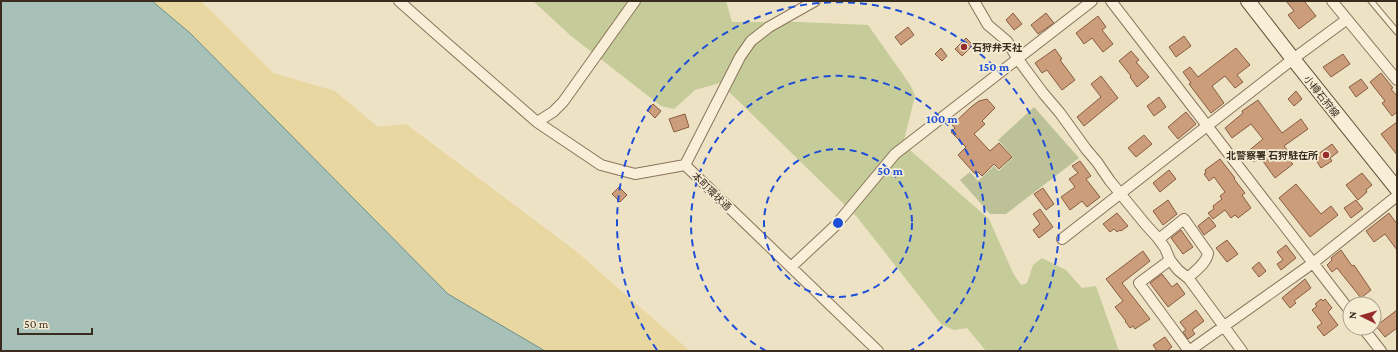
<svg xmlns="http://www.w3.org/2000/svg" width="1398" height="352" font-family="'Crimson Pro','Noto Sans JP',serif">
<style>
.green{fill:#c6cc99}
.sand{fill:#e9d7a2}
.cemetery{fill:#bcc198}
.water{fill:#a7c1b9;stroke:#6d9087}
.building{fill:#cc9d7b;stroke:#885d41}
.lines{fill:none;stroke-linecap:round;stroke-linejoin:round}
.lane-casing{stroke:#89745b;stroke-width:7}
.street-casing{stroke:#89745b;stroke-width:12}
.secondary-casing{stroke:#6b553e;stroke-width:16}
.lane{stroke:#f9efd8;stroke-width:5}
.street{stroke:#f9efd8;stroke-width:10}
.secondary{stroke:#f9efd8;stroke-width:14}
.ring{fill:none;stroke:#1d4ed8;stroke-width:2;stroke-dasharray:7 5}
.poi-dot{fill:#972b2c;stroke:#f5ecd4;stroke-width:1.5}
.labels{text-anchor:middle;stroke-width:3.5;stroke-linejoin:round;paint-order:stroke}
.poi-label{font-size:10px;font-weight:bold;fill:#392c1f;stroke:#f5ecd4;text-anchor:start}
.street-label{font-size:10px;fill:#392c1f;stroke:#f5ecd4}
.centre{fill:#1d4ed8;stroke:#f5ecd4;stroke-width:2}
.ring-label{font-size:12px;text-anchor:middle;font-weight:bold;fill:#1d4ed8;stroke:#f5ecd4;stroke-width:3.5;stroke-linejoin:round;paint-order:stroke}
</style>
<rect width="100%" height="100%" fill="#eee2c5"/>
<!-- green -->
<path class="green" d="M533,1H726L732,22H800L868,25L911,86L915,96L903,144L989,219L1013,273L1021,285L1027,283L1033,265L1042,258L1066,270L1082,288L1096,286L1119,351H986L967,328L954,330L942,325L857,217L720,83L695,90L674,109L661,106L571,36Z"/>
<!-- sand -->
<path class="sand" d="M152,1H201L273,73L335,91L378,127L406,124L577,252L690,351H545L448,294L190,33Z"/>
<!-- cemetery -->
<path class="cemetery" d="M1034,107L1079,158L1006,214H990L960,180L970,172L978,181L994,166L999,171L1013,157L998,140Z"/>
<!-- water -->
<path class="water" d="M1,1H152L190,33L448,294L545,351H1Z"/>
<!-- building -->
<path class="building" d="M1286,1H1304L1316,16L1299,29L1288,15L1294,11Z
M1013,13L1022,24L1014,30L1006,20Z
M1046,13L1054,23L1038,34L1031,25Z
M1098,16L1106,27L1102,30L1113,44L1103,52L1092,38L1084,44L1076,33Z
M908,27L914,35L901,45L895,37Z
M1184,36L1191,46L1176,57L1169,47Z
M966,38L973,45L962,56L955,49Z
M941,48L947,56L942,61L935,54Z
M1236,48L1250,65L1237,75L1243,82L1235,88L1225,76L1212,86L1224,103L1211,113L1189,84L1191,83L1183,72L1190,67L1198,77Z
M1055,49L1062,59L1060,60L1075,80L1062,90L1047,70L1042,73L1035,63Z
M1131,51L1139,60L1136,62L1149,77L1137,87L1130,77L1131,76L1119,61Z
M1343,54L1350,64L1331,77L1323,67Z
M1381,73L1393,88L1391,89L1397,96V112L1392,116L1382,103L1385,101L1370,82Z
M1101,76L1118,98L1084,126L1077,117L1101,97L1091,84Z
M1361,79L1368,88L1356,97L1349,87Z
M1296,91L1302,99L1294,106L1288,99Z
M1159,97L1166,107L1154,116L1147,106Z
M987,99L995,108L982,121L985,124L974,134L990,151L999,143L1012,157L999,169L994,164L982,176L978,172L975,174L958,155L966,147L951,132L955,128L952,125L971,107L979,101Z
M1258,100L1282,133L1301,119L1308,129L1284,146L1293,157L1289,160L1293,164L1275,178L1260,157L1254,162L1246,153L1263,139L1251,124L1232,138L1225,128L1243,113L1242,111Z
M653,104L661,111L655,118L647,110Z
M1186,112L1196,124L1178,139L1168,127Z
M685,114L689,127L674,132L669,119Z
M1397,122V155L1381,134Z
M1144,135L1152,144L1136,157L1128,148Z
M1332,144L1338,152L1330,158L1332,161L1321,168L1314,157Z
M1220,159L1235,178L1234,179L1245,193L1242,195L1251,208L1238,218L1235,215L1231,218L1225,210L1213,219L1208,213L1214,209L1213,206L1222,199L1220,196L1225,192L1214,177L1209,181L1204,174L1206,173L1205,170Z
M1080,161L1091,176L1086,179L1100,197L1087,207L1082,201L1070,210L1061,197L1075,187L1069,179L1078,173L1072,166Z
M1169,170L1176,179L1160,192L1153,183Z
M1362,173L1372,185L1366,190L1367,192L1358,200L1346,185Z
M1296,184L1321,214L1331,206L1338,215L1310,237L1279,198Z
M619,187L627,195L620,202L612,194Z
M1043,188L1054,204L1046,210L1034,194Z
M1168,200L1177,214L1163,225L1153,211Z
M1356,200L1363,209L1351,218L1344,208Z
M1040,209L1053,227L1039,238L1033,230L1040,224L1033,214Z
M1117,213L1128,226L1121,231L1120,230L1117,232L1114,229L1110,232L1103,224Z
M1389,213L1397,224V250L1385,234L1374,242L1366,231Z
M1209,217L1216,226L1204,235L1198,226Z
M1181,230L1193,247L1183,254L1171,238Z
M1227,240L1238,254L1227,262L1216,248Z
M1286,245L1296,258L1281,270L1277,264L1283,260L1277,252Z
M1341,250L1352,266L1354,265L1371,290L1361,298L1337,268L1332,272L1327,265L1332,260L1331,258Z
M1143,251L1150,261L1122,283L1150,319L1135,329L1133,326L1130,328L1125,321H1126L1115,307L1123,301L1106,279Z
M1259,262L1266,271L1259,277L1252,268Z
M1162,274L1172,287L1177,283L1185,294L1168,307L1150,283Z
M1305,279L1311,288L1294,301L1296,303L1290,308L1282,298Z
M1321,299L1323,301L1325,299L1332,308L1328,312L1338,325L1324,336L1317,327L1322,323L1312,310L1317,306L1315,304Z
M1196,310L1204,321L1192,330L1195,334L1188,339L1183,332L1186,330L1180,322Z
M1397,310V328L1385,337L1376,326Z
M1165,337L1172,347L1167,351H1157L1153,345Z"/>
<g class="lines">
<defs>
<path id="lane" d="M1371,1L1397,32"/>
<path id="street" d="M399,1L443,40L537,122L601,165L635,174L685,165
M815,1L769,27L751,41L740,57L685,165L878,351
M974,1L988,25L1007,41L1017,58L1043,93L1060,113L1086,149L1097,162L1110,181L1146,225L1157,237L1165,248L1170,260L1178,270L1189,279L1242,351
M1111,1L1350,311
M1332,1L1397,80
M537,122L553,112L563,102L635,1
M1062,239L1293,59L1346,20
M1159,239L1184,219L1208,253C1207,263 1195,271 1188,278
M1170,260L1139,283L1189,351
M791,267L835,226L895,154L1092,1
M1363,328L1381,351
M1189,351L1313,263L1397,196"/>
<path id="secondary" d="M1248,1L1293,59L1397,189"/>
</defs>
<!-- lane casing -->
<use href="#lane" class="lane-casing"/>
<!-- street casing -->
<use href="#street" class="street-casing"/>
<!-- secondary casing -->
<use href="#secondary" class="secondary-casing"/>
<!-- lane -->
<use href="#lane" class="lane"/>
<!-- street -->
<use href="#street" class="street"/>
<!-- secondary -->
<use href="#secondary" class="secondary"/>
</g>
<!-- distance rings -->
<g class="ring">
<circle cx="838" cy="223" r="74"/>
<path d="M766 351A147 147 0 1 1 910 351"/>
<path d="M657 350A221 221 0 1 1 1019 350"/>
</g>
<!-- markers -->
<g class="poi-dot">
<circle cx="964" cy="47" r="4"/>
<circle cx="1326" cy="155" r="4"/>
</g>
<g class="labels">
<!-- poi labels -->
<g class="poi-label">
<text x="972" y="51">石狩弁天社</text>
<text x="1318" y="159" text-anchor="end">北警察署 石狩駐在所</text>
</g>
<!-- street labels -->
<g class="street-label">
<text transform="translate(1322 96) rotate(51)" y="4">小樽石狩線</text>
<text transform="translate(712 191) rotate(44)" y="4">本町環状通</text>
</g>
</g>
<circle cx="838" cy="223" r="6" class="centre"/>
<g class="ring-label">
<text x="994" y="71">150 m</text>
<text x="942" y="123">100 m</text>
<text x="890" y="175">50 m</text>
</g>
<!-- border -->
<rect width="1398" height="352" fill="none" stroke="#392c1f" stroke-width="4"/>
<!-- north arrow -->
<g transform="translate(1362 316) rotate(275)"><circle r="19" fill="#f5ecd4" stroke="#aa9f8c"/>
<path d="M0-3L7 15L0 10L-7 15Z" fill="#972b2c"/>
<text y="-6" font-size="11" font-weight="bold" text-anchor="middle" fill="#392c1f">N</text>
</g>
<!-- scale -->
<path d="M18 328v6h74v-6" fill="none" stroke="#392c1f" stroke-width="2"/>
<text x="24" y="328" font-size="12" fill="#392c1f" stroke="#f5ecd4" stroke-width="3" paint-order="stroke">50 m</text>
</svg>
